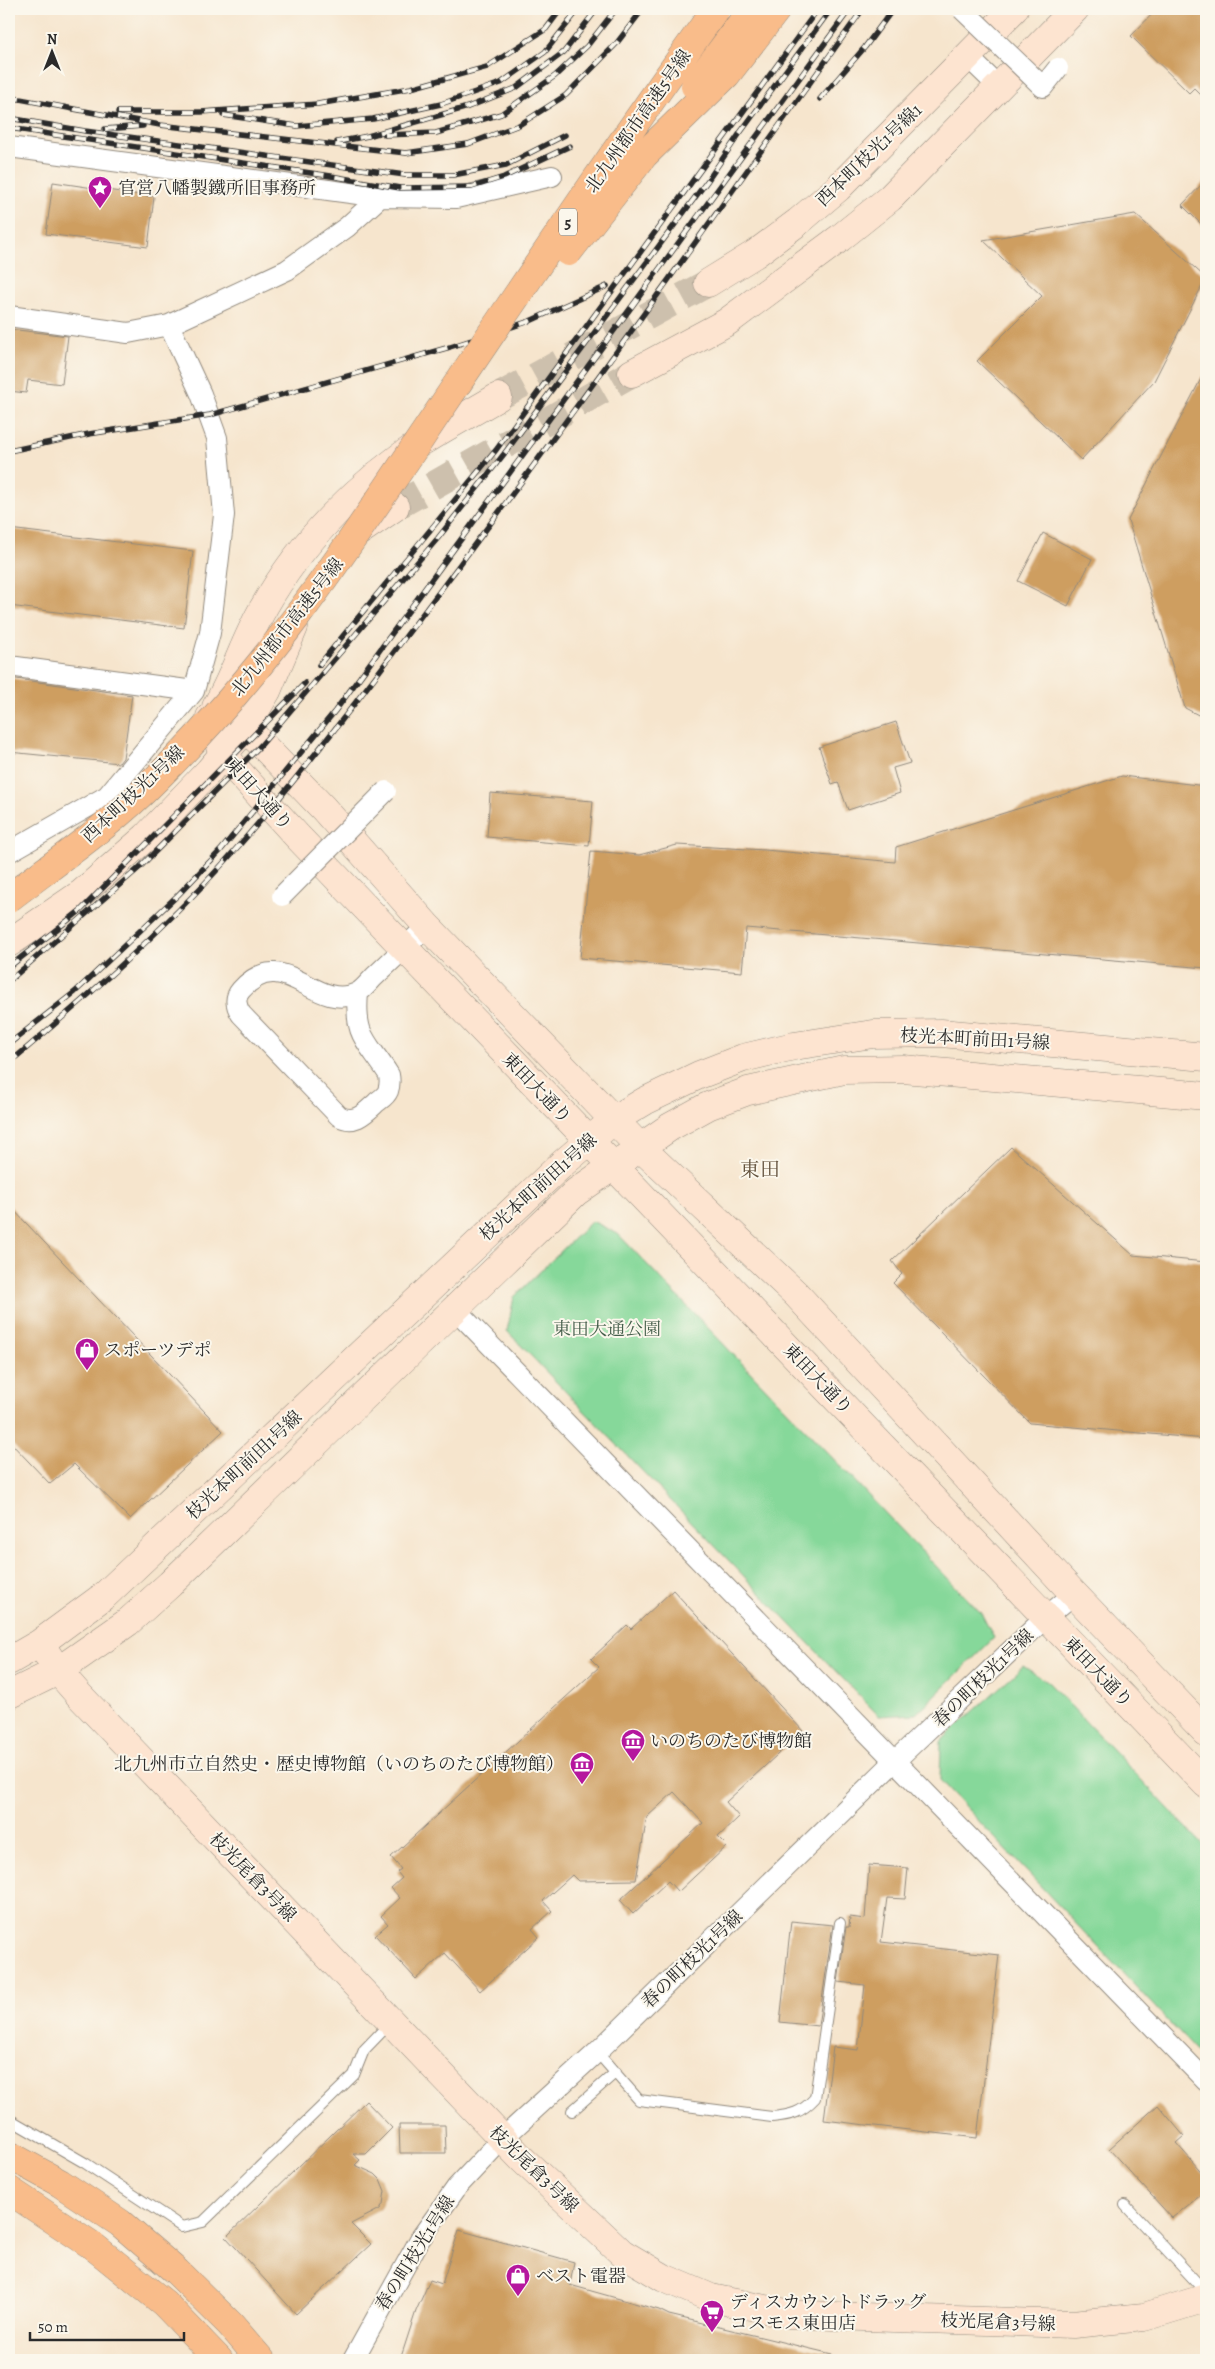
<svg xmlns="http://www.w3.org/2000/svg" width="1215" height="2369" font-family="Alegreya,'Noto Serif JP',serif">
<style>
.green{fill:#86d89a;stroke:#588262}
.building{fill:#ce9e60}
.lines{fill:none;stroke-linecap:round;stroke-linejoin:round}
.secondary-tunnel{stroke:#cdc0ad;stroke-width:28;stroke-dasharray:28 14;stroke-linecap:butt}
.lane-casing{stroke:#90887c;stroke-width:12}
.street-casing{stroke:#90887c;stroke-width:22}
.secondary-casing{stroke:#90887c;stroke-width:29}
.highway-casing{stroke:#90887c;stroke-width:29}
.lane{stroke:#fff;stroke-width:10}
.street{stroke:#fff;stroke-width:20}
.secondary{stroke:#fde4d0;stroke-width:28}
.highway{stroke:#f9bc8a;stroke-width:28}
.rail-casing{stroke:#2b2b2b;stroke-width:5.5}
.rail{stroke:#fbf7ec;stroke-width:4;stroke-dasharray:11;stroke-linecap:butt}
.street-bridge-casing{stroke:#90887c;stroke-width:22;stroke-linecap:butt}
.highway-bridge-casing{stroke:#90887c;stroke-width:29;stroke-linecap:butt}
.street-bridge{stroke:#fff;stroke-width:20}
.highway-bridge{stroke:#f9bc8a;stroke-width:28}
.labels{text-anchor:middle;stroke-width:4;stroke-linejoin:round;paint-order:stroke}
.shield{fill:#fbf7ec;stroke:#696865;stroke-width:1}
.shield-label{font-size:16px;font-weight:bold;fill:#2b2b2b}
.street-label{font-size:18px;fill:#2b2b2b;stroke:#fbf7ec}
.poi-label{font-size:18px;fill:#2b2b2b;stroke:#fbf7ec;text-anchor:start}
.park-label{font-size:18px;fill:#465f4c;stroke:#fbf7ec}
.quarter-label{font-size:20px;fill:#64533e;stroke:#fbf7ec}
</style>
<rect width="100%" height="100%" fill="#fbf7ec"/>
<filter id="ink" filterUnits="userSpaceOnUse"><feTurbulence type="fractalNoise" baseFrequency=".02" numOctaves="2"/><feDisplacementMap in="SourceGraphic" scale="10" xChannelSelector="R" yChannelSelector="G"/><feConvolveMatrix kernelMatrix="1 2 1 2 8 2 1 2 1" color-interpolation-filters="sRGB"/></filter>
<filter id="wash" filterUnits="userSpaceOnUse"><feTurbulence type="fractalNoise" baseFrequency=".0096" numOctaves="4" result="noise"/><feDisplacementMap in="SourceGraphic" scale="20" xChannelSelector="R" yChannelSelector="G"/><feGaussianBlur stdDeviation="1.12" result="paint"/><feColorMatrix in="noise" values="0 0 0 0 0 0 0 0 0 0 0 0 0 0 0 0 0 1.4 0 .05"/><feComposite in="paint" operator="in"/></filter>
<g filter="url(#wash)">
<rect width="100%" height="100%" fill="#f6e5cd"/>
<!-- green -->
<path class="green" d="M592,1221L618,1234L981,1613L994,1638L916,1714L879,1716L507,1331L514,1297Z
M1023,1666L1049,1683L1206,1848V2061L940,1780L941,1741Z"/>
<g id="blocks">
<!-- building -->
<path class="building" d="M1157,9H1206V100L1194,88L1189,93L1131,36Z
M1206,180V229L1182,205Z
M53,182L154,197L148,247L46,234Z
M1135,214L1206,278L1154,381L1081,460L977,361L1042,296L983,240Z
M9,329L68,336L62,384L28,380L26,393L9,391Z
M1206,369V719L1185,708L1128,520Z
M9,529L193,551L184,628L9,606Z
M1043,533L1092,559L1068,606L1018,581Z
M9,678L132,695L123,758L119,763L9,752Z
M896,722L910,763L893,768L900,793L848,810L838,782L832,784L819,747Z
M1122,776L1206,786V968L746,928L742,972L580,958L591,851L639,855L677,845L765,850L895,862L896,847Z
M490,793L593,801L589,846L487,837Z
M1011,1147L1133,1255L1206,1262V1439L1030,1423L893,1283L902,1274L892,1261Z
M9,1205L223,1431L130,1519L74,1464L50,1484L9,1441Z
M673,1590L803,1731L726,1802L739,1817L718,1837L727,1846L678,1892L668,1881L633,1914L620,1900L703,1823L674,1792L647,1817L636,1880L578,1881L572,1875L543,1901L552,1911L532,1929L539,1937L480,1991L445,1953L416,1979L375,1935L388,1924L381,1916L400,1898L391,1888L402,1878L397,1872L401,1869L391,1857L599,1667L591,1659L627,1625L631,1629Z
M869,1865L908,1868L905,1899L887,1898L881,1942L999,1955L977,2138L824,2120L833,2047L858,2050L865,1985L838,1982L846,1927H849L850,1917L865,1919Z
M791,1921L833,1925L818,2026L780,2022Z
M366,2101L392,2128L366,2154H353L360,2160L355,2165L375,2174L380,2179L385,2191L383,2204L380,2209L351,2224L371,2244L296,2314L226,2237Z
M1158,2105L1184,2136L1176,2143L1206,2177V2191L1172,2218L1109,2149Z
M399,2125H445L446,2153H400Z
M459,2230L574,2262L570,2285L659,2310L669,2315L832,2354V2360H400L416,2311L430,2280L442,2284Z"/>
</g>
</g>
<g filter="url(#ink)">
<use href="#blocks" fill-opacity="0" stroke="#90887c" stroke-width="1"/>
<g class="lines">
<!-- secondary-tunnel -->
<path class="secondary-tunnel" d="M498,397L708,283
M395,507L632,373"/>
<defs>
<path id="lane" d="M597,2052L639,2100L772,2117C792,2115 801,2113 815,2098L840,1923
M572,2111L616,2072
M9,2119L85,2163L182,2227L203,2222L354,2075L364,2050L390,2023
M1125,2205L1201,2287L1205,2297"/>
<path id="street" d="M968,57L998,86
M9,147L380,197L456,198L552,176
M9,316L128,333L169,325
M9,666L194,691
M9,852L107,796L194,691L210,633L224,515L217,438L201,394L169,325L287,270L347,227L380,197
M358,993C354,1038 367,1040 389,1075C390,1080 390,1085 388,1091C386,1096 381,1099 377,1102C365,1113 355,1125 339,1116L241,1014C236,1006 234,998 241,990C284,942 314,1013 357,993C363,990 370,981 374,977C392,960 410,943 427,926
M455,1309L1206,2081
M353,2360L420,2239L457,2187L502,2139L597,2052L896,1760L1046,1617L1074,1594"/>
<path id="secondary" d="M708,283L755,254L798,222L838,188L1014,9
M632,373L727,322L840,238L890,198L1075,9
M357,533L395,507
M216,707C235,675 245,639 264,607C301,541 359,483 423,441C447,426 473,412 498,397
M210,717L223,755L297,836L1206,1784
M210,717L246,728L323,808L427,926L588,1093L640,1147L796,1294L1074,1594L1206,1732
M9,943L82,893L146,837L209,771L244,730L267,691L294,627
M40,1643L58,1671L79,1695L523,2160L622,2253L664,2278L711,2298L790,2314L833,2316L1073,2324L1144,2317L1206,2298
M9,1661L40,1643L105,1595L562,1164L615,1119L645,1101L699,1075L743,1058L794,1046L873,1034L941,1033L1206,1057
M9,1695L58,1671L128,1622L170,1584L576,1192L670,1127L708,1106L748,1091L844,1070L903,1069L1206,1096"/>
<path id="highway" d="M9,2155L60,2183L120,2223L177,2272L230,2324L261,2360
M9,2190L93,2246L164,2303L219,2360"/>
</defs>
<!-- lane casing -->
<use href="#lane" class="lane-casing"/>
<!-- street casing -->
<use href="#street" class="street-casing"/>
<!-- secondary casing -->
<use href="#secondary" class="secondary-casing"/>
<!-- highway casing -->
<use href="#highway" class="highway-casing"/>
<!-- lane -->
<use href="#lane" class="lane"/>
<!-- street -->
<use href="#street" class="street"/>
<!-- secondary -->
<use href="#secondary" class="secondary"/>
<!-- highway -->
<use href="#highway" class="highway"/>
<defs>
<path id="rail" d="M9,97L160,125L406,153L468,144L519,125L566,95L616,44L643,9
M820,99L865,47L893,9
M118,112H201L318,104L411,88L487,67L546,29L561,9
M223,115L297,126L373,119L441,104L501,83L545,52L579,9
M9,118L85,131L405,175H453L506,165L565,135
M9,128L331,176L400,188L472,187L504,177L570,146
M105,129L143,126
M385,135L436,133L501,114L555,76L587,46L616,9
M337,142L368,136L468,107L516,88L564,52L597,9
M9,451L89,434L210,415L450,347L530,321L607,286
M319,665L496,450L818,9
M9,967L81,910L305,683
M9,981L139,868L261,745L438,538L504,454L708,180L740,133L831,9
M9,1044L75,992L178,895L221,850L335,711L850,9
M9,1063C86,998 161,933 228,858C322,752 405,637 490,524C617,354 739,181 863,9"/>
</defs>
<!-- rail casing -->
<use href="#rail" class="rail-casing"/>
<!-- rail -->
<use href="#rail" class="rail"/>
<defs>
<path id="street-bridge" d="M962,9L1043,87L1058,68
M282,896L386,791"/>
<path id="highway-bridge" d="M695,86L752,9
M568,252L644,155L727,74L777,9
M9,898C59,860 112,824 156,779C270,668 351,542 439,411C530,276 621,141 716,9"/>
</defs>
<!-- street-bridge casing -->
<use href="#street-bridge" class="street-bridge-casing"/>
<!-- highway-bridge casing -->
<use href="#highway-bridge" class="highway-bridge-casing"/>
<!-- street-bridge -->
<use href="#street-bridge" class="street-bridge"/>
<!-- highway-bridge -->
<use href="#highway-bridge" class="highway-bridge"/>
</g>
</g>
<!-- icons -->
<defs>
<symbol id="sight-pin" viewBox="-11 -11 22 30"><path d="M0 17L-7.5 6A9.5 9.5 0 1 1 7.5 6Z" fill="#b5179e" stroke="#fbf7ec"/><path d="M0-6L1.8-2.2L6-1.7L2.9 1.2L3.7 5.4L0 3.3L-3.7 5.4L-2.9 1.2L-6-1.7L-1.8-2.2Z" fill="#fff"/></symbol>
<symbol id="shop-pin" viewBox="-11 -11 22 30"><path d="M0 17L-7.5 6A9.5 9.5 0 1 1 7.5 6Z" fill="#b5179e" stroke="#fbf7ec"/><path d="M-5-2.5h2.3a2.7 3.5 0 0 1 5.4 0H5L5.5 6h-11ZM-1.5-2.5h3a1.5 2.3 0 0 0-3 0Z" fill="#fff"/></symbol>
<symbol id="museum-pin" viewBox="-11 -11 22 30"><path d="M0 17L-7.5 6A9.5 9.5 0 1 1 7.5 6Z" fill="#b5179e" stroke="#fbf7ec"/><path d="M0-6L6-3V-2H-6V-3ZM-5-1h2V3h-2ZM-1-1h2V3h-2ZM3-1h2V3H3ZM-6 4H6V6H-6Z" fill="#fff"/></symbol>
<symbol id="supermarket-pin" viewBox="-11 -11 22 30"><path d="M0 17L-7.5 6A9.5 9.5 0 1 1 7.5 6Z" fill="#b5179e" stroke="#fbf7ec"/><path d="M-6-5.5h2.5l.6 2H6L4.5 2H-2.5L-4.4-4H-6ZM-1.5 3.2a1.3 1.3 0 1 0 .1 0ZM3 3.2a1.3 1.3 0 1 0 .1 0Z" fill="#fff"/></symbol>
</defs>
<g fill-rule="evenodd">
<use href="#sight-pin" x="86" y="174" width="28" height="38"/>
<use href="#shop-pin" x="73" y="1336" width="28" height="38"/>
<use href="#museum-pin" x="619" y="1727" width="28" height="38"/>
<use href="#museum-pin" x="568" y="1750" width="28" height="38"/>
<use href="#shop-pin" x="504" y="2262" width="28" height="38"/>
<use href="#supermarket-pin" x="698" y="2298" width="28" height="38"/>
</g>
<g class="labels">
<!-- shield labels -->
<rect class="shield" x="559" y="208.5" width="18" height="27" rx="4"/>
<g class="shield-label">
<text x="568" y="228">5</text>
</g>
<!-- street labels -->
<g class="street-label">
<text transform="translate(638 121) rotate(-55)" y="6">北九州都市高速5号線</text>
<text transform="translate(869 155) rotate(-44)" y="6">西本町枝光1号線1</text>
<text transform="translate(287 627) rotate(-52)" y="6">北九州都市高速5号線</text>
<text transform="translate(133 794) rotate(-43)" y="6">西本町枝光1号線</text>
<text transform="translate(259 794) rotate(48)" y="6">東田大通り</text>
<text transform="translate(975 1039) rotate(3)" y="6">枝光本町前田1号線</text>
<text transform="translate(537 1088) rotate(46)" y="6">東田大通り</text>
<text transform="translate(538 1187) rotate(-42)" y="6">枝光本町前田1号線</text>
<text transform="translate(818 1379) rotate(46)" y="6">東田大通り</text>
<text transform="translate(244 1465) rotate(-43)" y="6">枝光本町前田1号線</text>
<text transform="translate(1098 1672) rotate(46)" y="6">東田大通り</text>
<text transform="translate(983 1678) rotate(-44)" y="6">春の町枝光1号線</text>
<text transform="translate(253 1877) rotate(46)" y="6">枝光尾倉3号線</text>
<text transform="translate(692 1959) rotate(-44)" y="6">春の町枝光1号線</text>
<text transform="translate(534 2169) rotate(44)" y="6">枝光尾倉3号線</text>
<text transform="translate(415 2253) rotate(-58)" y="6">春の町枝光1号線</text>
<text transform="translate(998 2322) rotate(2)" y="6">枝光尾倉3号線</text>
</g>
<!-- poi labels -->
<g class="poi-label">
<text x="118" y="194">官営八幡製鐵所旧事務所</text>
<text x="104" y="1356">スポーツデポ</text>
<text x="650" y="1747">いのちのたび博物館</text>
<text x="564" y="1770" text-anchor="end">北九州市立自然史・歴史博物館（いのちのたび博物館）</text>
<text x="536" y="2282">ベスト電器</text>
<text x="730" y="2308">ディスカウントドラッグ<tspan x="730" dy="21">コスモス東田店</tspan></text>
</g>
<!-- park labels -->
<g class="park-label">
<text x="607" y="1335">東田大通公園</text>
</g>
<!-- quarter labels -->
<g class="quarter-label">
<text x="760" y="1176">東田</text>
</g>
</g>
<!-- margin -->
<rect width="1215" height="2369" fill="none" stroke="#fbf7ec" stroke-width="30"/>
<!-- north arrow -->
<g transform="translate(52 52)" stroke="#fbf7ec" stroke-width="4" paint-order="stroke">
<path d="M0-4L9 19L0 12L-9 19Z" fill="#2b2b2b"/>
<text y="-8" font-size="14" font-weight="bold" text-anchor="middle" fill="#2b2b2b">N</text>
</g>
<!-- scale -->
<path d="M30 2332v8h154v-8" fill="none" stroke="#2b2b2b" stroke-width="2.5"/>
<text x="38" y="2332" font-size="15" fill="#2b2b2b" stroke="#fbf7ec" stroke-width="4" paint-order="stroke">50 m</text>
</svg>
